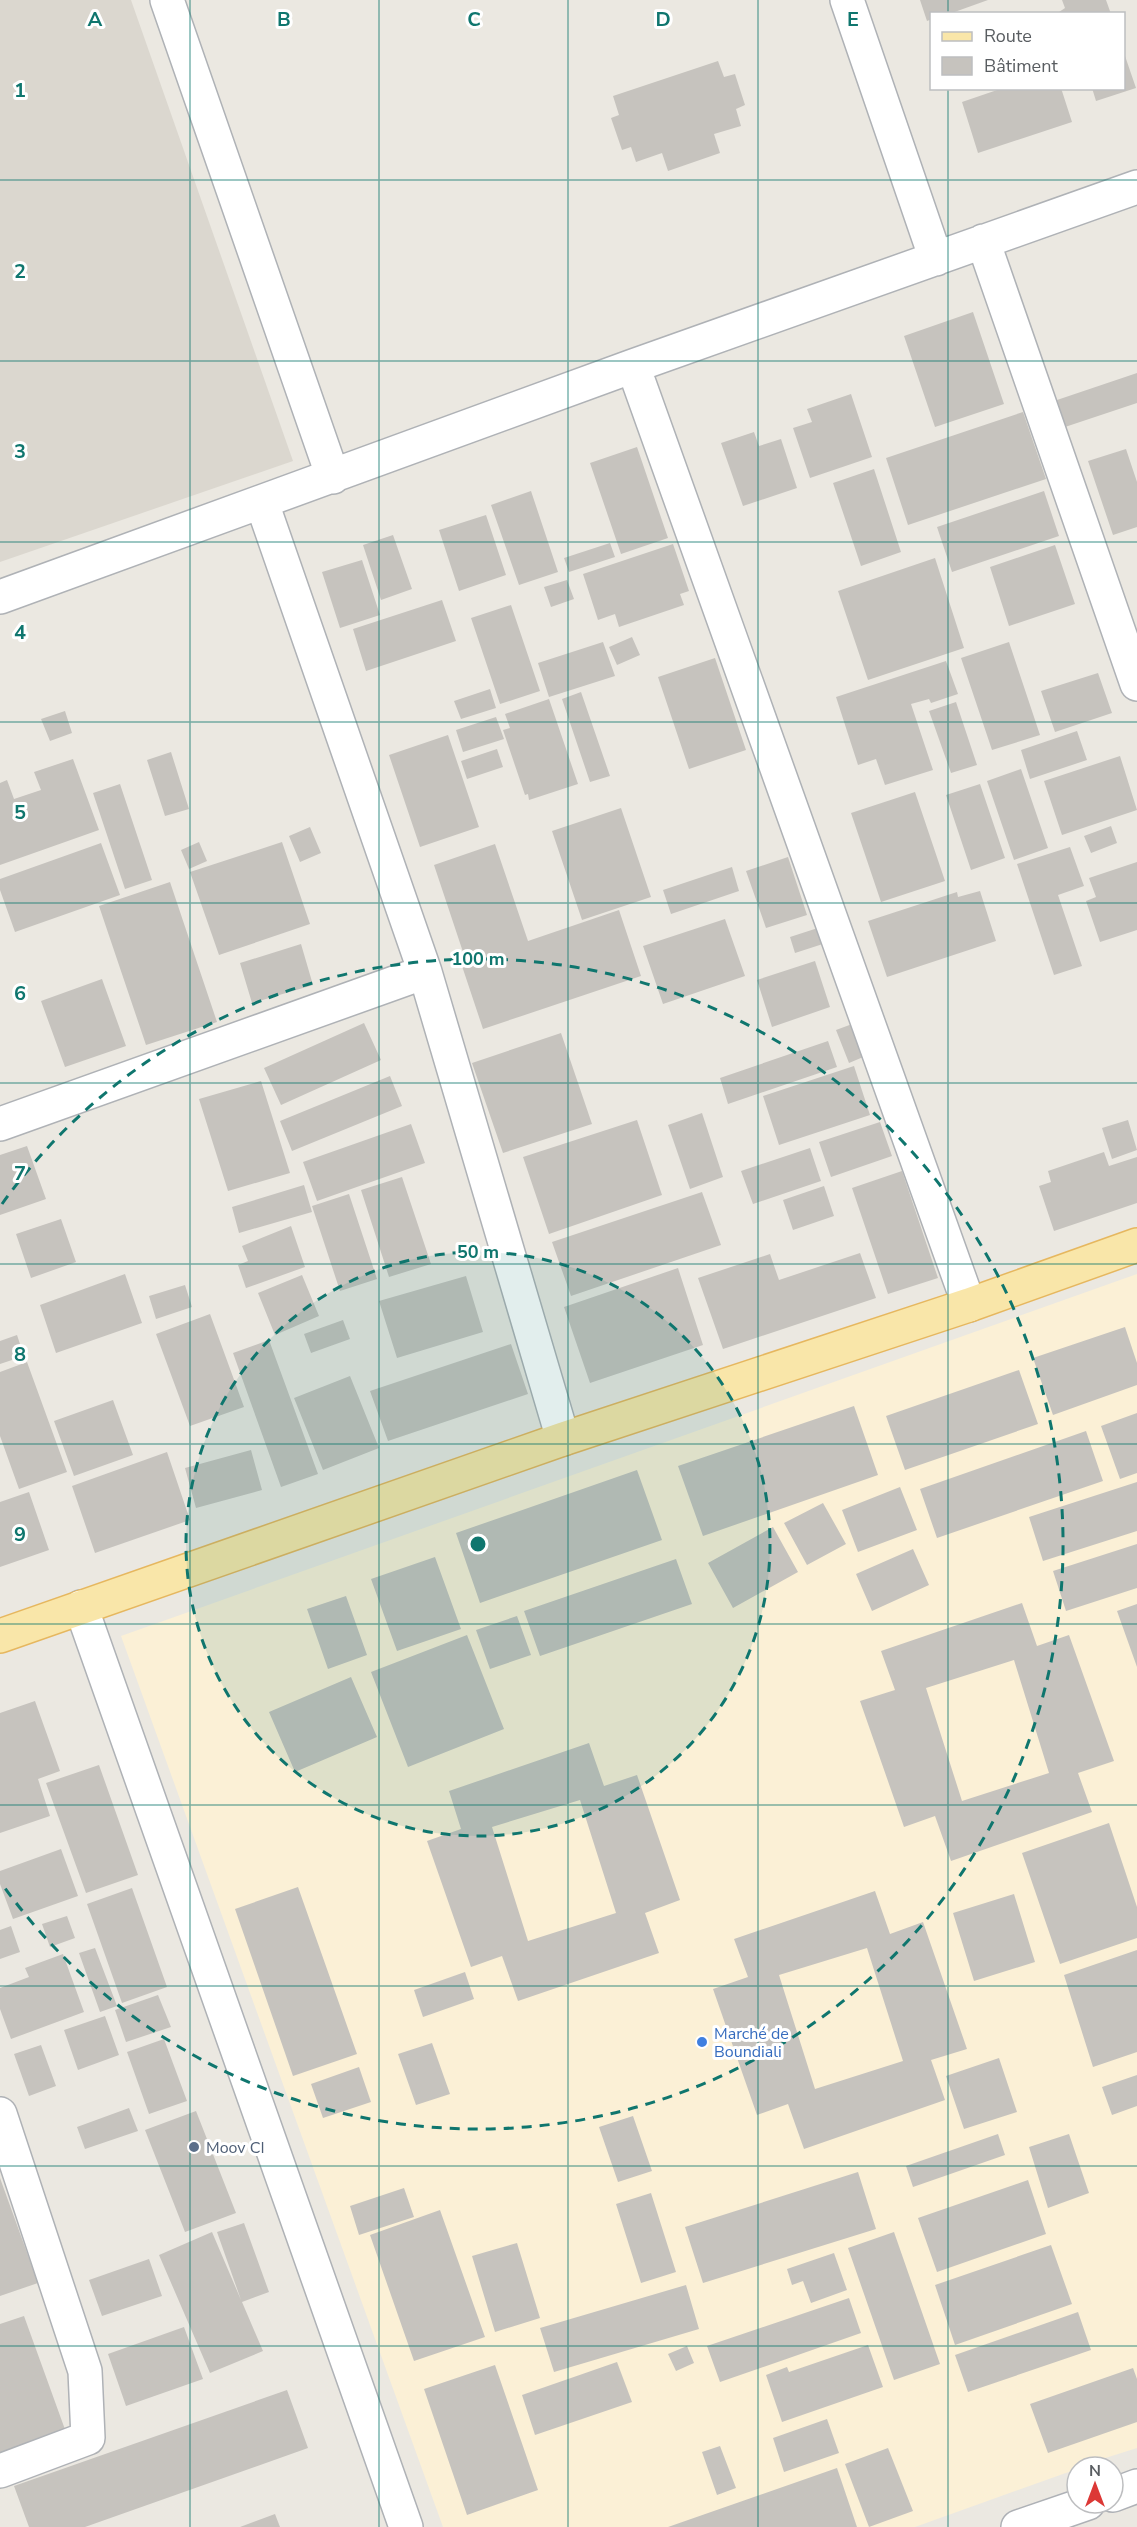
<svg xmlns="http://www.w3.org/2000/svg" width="1137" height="2527" font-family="'Nunito Sans',sans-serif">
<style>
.commercial{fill:#fbf0d6}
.education{fill:#dbd7cf}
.building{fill:#c6c3be;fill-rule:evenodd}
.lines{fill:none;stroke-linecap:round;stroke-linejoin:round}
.street-casing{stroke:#afb2b6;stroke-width:36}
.secondary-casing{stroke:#aeb1b6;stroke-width:36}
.primary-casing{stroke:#e6b75f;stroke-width:36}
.street{stroke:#fff;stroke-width:33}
.secondary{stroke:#fff;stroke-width:33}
.primary{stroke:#f9e6a9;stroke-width:33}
.grid{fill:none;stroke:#0f766e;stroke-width:1.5;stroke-opacity:0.55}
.ring{fill:none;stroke:#0f766e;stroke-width:3;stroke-dasharray:10 8}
.shop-dot{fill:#3f7fe0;stroke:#fff;stroke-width:2}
.service-dot{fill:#5c6f8a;stroke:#fff;stroke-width:2}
.labels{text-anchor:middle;stroke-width:6;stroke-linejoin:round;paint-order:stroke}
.shop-label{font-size:16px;fill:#366cbe;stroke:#fff;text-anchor:start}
.service-label{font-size:16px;fill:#4e5e75;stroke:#fff;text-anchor:start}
.grid-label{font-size:20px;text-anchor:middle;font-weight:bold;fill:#0f766e;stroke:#fff;stroke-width:6;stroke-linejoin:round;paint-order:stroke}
.centre{fill:#0f766e;stroke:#fff;stroke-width:3}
.ring-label{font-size:18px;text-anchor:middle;font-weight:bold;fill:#0f766e;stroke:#fff;stroke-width:6;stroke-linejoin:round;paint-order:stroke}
</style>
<rect width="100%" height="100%" fill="#ebe8e1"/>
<!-- commercial -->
<path class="commercial" d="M1137,1274V2448L1077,2467V2469L915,2527H443L121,1636Z"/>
<!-- education -->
<path class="education" d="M0,0H131L293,461L0,562Z"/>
<!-- building -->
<path class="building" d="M920,0H988L949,14H932V19L927,21Z
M1062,0H1106L1111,14H1056L1065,8Z
M1124,53L1136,88L1096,101L1092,88H1124Z
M718,61L724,77L735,74L745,105L736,109L741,126L714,134L720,153L668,171L662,153L636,162L631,147L622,150L611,118L619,115L613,96Z
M1003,88H1061L1072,122L978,153L962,102Z
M973,312L1004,404L935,427L904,336Z
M1137,373V403L1065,427L1057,400Z
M851,394L872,457L810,478L793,428L812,422L807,409Z
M1023,412L1046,479L908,525L886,458Z
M754,432L759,446L781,439L797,488L743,506L721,443Z
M637,447L668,538L621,554L590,463Z
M1126,449L1137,482V527L1113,535L1088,461Z
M874,469L901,552L861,566L833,483Z
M531,491L558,572L519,585L491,505Z
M1044,491L1059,536L952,572L937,527Z
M486,515L506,575L459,591L439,530Z
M393,535L412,589L381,600L363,545Z
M610,543L615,557L569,572L564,558Z
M673,544L689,591L680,594L684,605L619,627L615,614L598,620L583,574Z
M1055,545L1075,604L1009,626L990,567Z
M935,558L964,648L868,680L838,591Z
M362,560L380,615L340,628L322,572Z
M567,580L574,599L551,607L544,587Z
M442,600L456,641L366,671L353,629Z
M511,605L540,691L500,704L471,618Z
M632,637L640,655L617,665L609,647Z
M603,642L615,676L549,697L538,663Z
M1009,642L1040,735L992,750L961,658Z
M715,658L746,750L689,769L658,677Z
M946,661L958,694L931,703L929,699L911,704L933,770L885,785L876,759L858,765L836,697Z
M1098,673L1112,713L1055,732L1041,691Z
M490,689L496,708L461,719L454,701Z
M581,692L610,776L590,782L562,699Z
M549,699L578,784L529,800L528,794L525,795L503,730L510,728L505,714Z
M956,702L977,765L951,773L929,711Z
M65,711L72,733L50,741L41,719Z
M496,717L504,739L463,752L456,730Z
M1077,731L1087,760L1030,779L1021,750Z
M448,735L479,827L420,847L389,755Z
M497,749L503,767L467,779L461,761Z
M171,752L189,809L165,816L147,760Z
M1120,756L1137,810L1062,835L1044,781Z
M73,759L99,830L0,865V783L7,780L14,799L41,790L34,772Z
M1021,769L1048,848L1014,860L987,781Z
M120,784L152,880L125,889L93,793Z
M980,784L1005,858L971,870L946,795Z
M915,792L945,881L881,902L851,813Z
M621,808L651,897L582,920L552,831Z
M1111,826L1117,843L1091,853L1084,836Z
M310,827L321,853L300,862L289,836Z
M199,842L207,861L189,869L181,850Z
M282,842L310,924L219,955L190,872Z
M101,843L120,895L15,932L0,890V879Z
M495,844L528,941L619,910L641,976L483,1029L461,963L466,961L434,865Z
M1070,847L1084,886L1058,895L1082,966L1054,975L1017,864Z
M788,857L807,915L766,928L746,871Z
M1137,862V930L1100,942L1086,901L1096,897L1089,878Z
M732,867L739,891L671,914L663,890Z
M170,882L217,1022L146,1045L99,906Z
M980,891L996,941L887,977L868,921L957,892L958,897Z
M725,919L745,976L663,1004L643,946Z
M824,926L829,942L795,953L790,937Z
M301,944L313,985L252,1003L240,963Z
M815,961L830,1007L772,1027L757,980Z
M102,979L126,1046L65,1067L41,1001Z
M863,1020L875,1052L849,1063L836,1030Z
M364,1023L381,1060L281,1105L264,1068Z
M561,1033L592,1124L503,1153L472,1063Z
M828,1041L837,1067L728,1104L720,1078Z
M854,1066L870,1115L779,1145L763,1096Z
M390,1076L402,1106L292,1151L280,1121Z
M261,1081L290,1173L228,1191L199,1099Z
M702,1113L723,1177L690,1189L668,1125Z
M637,1120L662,1195L549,1234L523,1157Z
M1128,1120L1137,1150L1112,1159L1102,1128Z
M880,1122L892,1156L831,1177L819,1142Z
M411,1124L425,1163L317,1201L303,1162Z
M27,1146L46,1199L0,1215V1155Z
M810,1148L821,1181L753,1204L741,1171Z
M1104,1152L1109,1166L1137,1157V1203L1054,1231L1039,1186L1051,1182L1048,1171Z
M902,1171L938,1278L888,1294L852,1188Z
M402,1177L431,1264L389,1277L361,1190Z
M304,1185L312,1212L239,1233L232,1207Z
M824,1186L834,1216L793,1230L783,1200Z
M702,1192L721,1245L571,1296L552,1242Z
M349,1194L377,1279L340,1291L312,1206Z
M61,1219L76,1262L31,1278L16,1234Z
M291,1226L305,1267L246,1288L238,1265L248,1261L242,1246Z
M860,1253L876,1298L723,1349L698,1278L770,1254L779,1280Z
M678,1268L703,1345L590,1383L564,1307Z
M125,1274L142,1323L56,1353L40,1305Z
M302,1275L319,1316L275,1335L258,1293Z
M466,1276L483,1332L397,1358L379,1301Z
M185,1285L192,1307L156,1319L149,1296Z
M210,1314L244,1407L190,1426L156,1334Z
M343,1320L350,1339L311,1353L304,1334Z
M1125,1327L1137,1363V1385L1053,1415L1033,1358Z
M17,1335L24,1356L0,1364V1341Z
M269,1340L318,1474L281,1487L233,1353Z
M511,1344L528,1394L388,1441L370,1391Z
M27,1362L67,1472L19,1489L0,1436V1372Z
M1019,1370L1038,1424L905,1470L886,1416Z
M350,1376L379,1448L323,1470L294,1398Z
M113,1400L133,1455L74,1476L54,1421Z
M854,1406L878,1475L703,1536L678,1466Z
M1137,1413V1473L1120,1479L1101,1426Z
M1086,1431L1103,1481L937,1538L920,1489Z
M251,1450L262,1490L196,1508L185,1468Z
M167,1452L190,1520L95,1553L72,1486Z
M637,1470L662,1540L480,1603L456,1533Z
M1137,1482V1531L1043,1561L1029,1517Z
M900,1487L917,1530L858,1552L842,1510Z
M29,1492L49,1550L0,1567V1502Z
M823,1503L846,1544L807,1565L784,1523Z
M773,1527L798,1572L733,1608L708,1563Z
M1137,1544V1588L1066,1611L1053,1571Z
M913,1549L929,1585L872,1611L856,1574Z
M435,1557L461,1629L397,1651L371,1579Z
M676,1559L692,1604L540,1656L524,1611Z
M346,1596L367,1655L328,1669L307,1609Z
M1022,1603L1037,1646L1069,1635L1114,1761L1078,1773L1092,1812L951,1861L935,1816L904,1827L860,1701L895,1690L881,1651ZM1014,1660L1049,1773L962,1801L926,1688Z
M1137,1604V1667L1117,1611Z
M517,1616L531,1655L490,1669L476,1630Z
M467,1635L504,1729L408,1767L371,1672Z
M351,1677L377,1737L295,1772L269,1712Z
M35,1701L60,1771L38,1779L50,1816L0,1833V1713Z
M589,1743L604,1786L637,1775L680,1900L645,1913L659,1953L518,2001L502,1956L471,1967L427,1841L461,1829L449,1791ZM580,1800L616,1913L528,1941L492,1827Z
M99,1765L138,1875L86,1893L46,1783Z
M1109,1823L1137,1907V1938L1060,1964L1022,1853Z
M61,1849L78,1896L13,1919L0,1884V1871Z
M298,1887L357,2054L293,2076L235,1909Z
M132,1888L167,1987L122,2003L87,1904Z
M875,1891L890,1934L923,1922L967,2049L931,2060L945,2100L804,2149L788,2104L757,2115L713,1989L748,1977L734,1939ZM867,1948L903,2061L815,2089L779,1975Z
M1014,1894L1035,1962L974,1981L953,1913Z
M67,1916L75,1938L50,1947L42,1924Z
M11,1926L20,1952L0,1959V1930Z
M95,1948L117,2006L100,2012L79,1953Z
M1137,1950V2052L1093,2067L1064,1975Z
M63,1954L84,2012L11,2039L0,2009V1988L29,1977L25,1968Z
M465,1972L474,1999L423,2017L414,1990Z
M158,1995L171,2027L126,2042L115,2010Z
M105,2016L119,2055L78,2070L64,2030Z
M164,2039L187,2101L149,2114L127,2052Z
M432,2043L450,2094L416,2105L398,2054Z
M41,2045L56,2086L29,2096L14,2054Z
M999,2058L1017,2112L964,2129L946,2076Z
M359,2067L371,2102L323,2118L311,2084Z
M1137,2075V2106L1112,2115L1102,2087Z
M129,2108L138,2131L85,2149L77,2127Z
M196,2111L236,2213L185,2232L145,2130Z
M633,2116L652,2171L618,2182L599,2127Z
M998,2134L1005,2155L913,2187L906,2166Z
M1069,2134L1089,2193L1048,2208L1029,2147Z
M858,2172L876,2229L703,2283L685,2227Z
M0,2178L38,2283L0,2296Z
M1028,2180L1046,2234L937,2272L918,2218Z
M404,2188L414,2217L359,2235L350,2206Z
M651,2193L676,2272L641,2283L616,2204Z
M440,2210L485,2337L414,2361L370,2235Z
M244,2223L269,2292L242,2302L263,2351L210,2373L159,2255L212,2232L241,2300L217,2232Z
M894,2232L940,2364L894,2380L848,2248Z
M517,2243L540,2318L495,2332L472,2256Z
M1051,2245L1072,2304L955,2345L935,2285Z
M834,2253L847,2290L811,2303L803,2281L792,2285L787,2269Z
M149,2259L162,2296L102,2316L89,2280Z
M686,2285L699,2329L554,2372L540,2328Z
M849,2298L861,2333L720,2382L707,2346Z
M1078,2312L1091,2350L968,2392L955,2355Z
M24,2316L67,2435L0,2458V2324Z
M184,2327L203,2379L126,2406L108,2354Z
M868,2345L883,2387L782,2422L766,2375L787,2367L789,2372Z
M687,2346L694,2363L676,2371L668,2354Z
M617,2362L632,2402L535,2435L522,2395Z
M495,2365L538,2490L467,2515L424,2389Z
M1133,2368L1137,2379V2422L1048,2453L1030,2404Z
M287,2390L308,2448L85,2527H29L14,2486Z
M827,2419L839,2453L784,2472L773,2438Z
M720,2446L736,2488L717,2495L702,2452Z
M888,2448L913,2511L869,2527L845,2464Z
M837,2468L857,2527H668Z
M275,2514L280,2527H240Z"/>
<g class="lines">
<defs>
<path id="street" d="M167,0L333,477
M847,0L936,259
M983,241L1137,684
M633,366L969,1305
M262,503L425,972L563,1439
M0,597L633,366L1137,187
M0,1124L425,972
M81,1607L406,2527
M0,2114L85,2371L88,2438L0,2471"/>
<path id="secondary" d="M1113,2495L1137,2486
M1018,2527L1088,2503"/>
<path id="primary" d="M0,1636L563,1439L969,1305L1137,1245"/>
</defs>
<!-- street casing -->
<use href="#street" class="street-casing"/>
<!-- secondary casing -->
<use href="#secondary" class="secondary-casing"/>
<!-- primary casing -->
<use href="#primary" class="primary-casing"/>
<!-- street -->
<use href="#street" class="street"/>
<!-- secondary -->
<use href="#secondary" class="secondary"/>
<!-- primary -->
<use href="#primary" class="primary"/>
</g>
<!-- grid -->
<path class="grid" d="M190,0V2527M379,0V2527M568,0V2527M758,0V2527M948,0V14M948,88V2527M0,180H1137M0,361H1137M0,542H1137M0,722H1137M0,903H1137M0,1083H1137M0,1264H1137M0,1444H1137M0,1624H1137M0,1805H1137M0,1986H1137M0,2166H1137M0,2346H1137"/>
<!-- distance rings -->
<circle cx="478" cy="1544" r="292" fill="#0f766e" fill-opacity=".12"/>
<g class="ring">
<circle cx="478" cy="1544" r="292"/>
<path d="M2 1204A585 585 0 1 1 2 1884"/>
</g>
<!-- markers -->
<circle class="shop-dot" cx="702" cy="2042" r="6"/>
<circle class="service-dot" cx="194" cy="2147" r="6"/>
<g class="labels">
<!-- shop labels -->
<g class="shop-label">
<text x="714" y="2039">Marché de<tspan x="714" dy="18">Boundiali</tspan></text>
</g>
<!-- service labels -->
<g class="service-label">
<text x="206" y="2153">Moov CI</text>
</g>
</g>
<g class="grid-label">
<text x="95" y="26">A</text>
<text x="284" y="26">B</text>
<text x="474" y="26">C</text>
<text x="663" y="26">D</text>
<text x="853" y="26">E</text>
<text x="20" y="97">1</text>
<text x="20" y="278">2</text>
<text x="20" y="458">3</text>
<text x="20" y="639">4</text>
<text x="20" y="819">5</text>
<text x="20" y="1000">6</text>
<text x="20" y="1180">7</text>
<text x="20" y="1361">8</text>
<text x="20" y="1541">9</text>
</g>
<circle cx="478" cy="1544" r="9" class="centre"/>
<g class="ring-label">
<text x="478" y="965">100 m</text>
<text x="478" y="1258">50 m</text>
</g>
<!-- legend -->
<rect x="930" y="12" width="195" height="78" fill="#ffffff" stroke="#bdbec0" stroke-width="1.5"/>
<rect x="942" y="32" width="30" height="9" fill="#f9e6a9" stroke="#bdbec0" stroke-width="1.5"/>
<text x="984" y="42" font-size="18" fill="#595d61">Route</text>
<rect x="942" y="57" width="30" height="18" fill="#c6c3be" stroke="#bdbec0" stroke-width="1.5"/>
<text x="984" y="72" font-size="18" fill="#595d61">Bâtiment</text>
<!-- north arrow -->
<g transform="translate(1095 2485)"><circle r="28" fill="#ffffff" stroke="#bdbec0" stroke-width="1.5"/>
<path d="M0-4.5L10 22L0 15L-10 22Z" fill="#dc3836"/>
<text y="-9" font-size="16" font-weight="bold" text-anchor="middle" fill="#595d61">N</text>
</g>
</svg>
